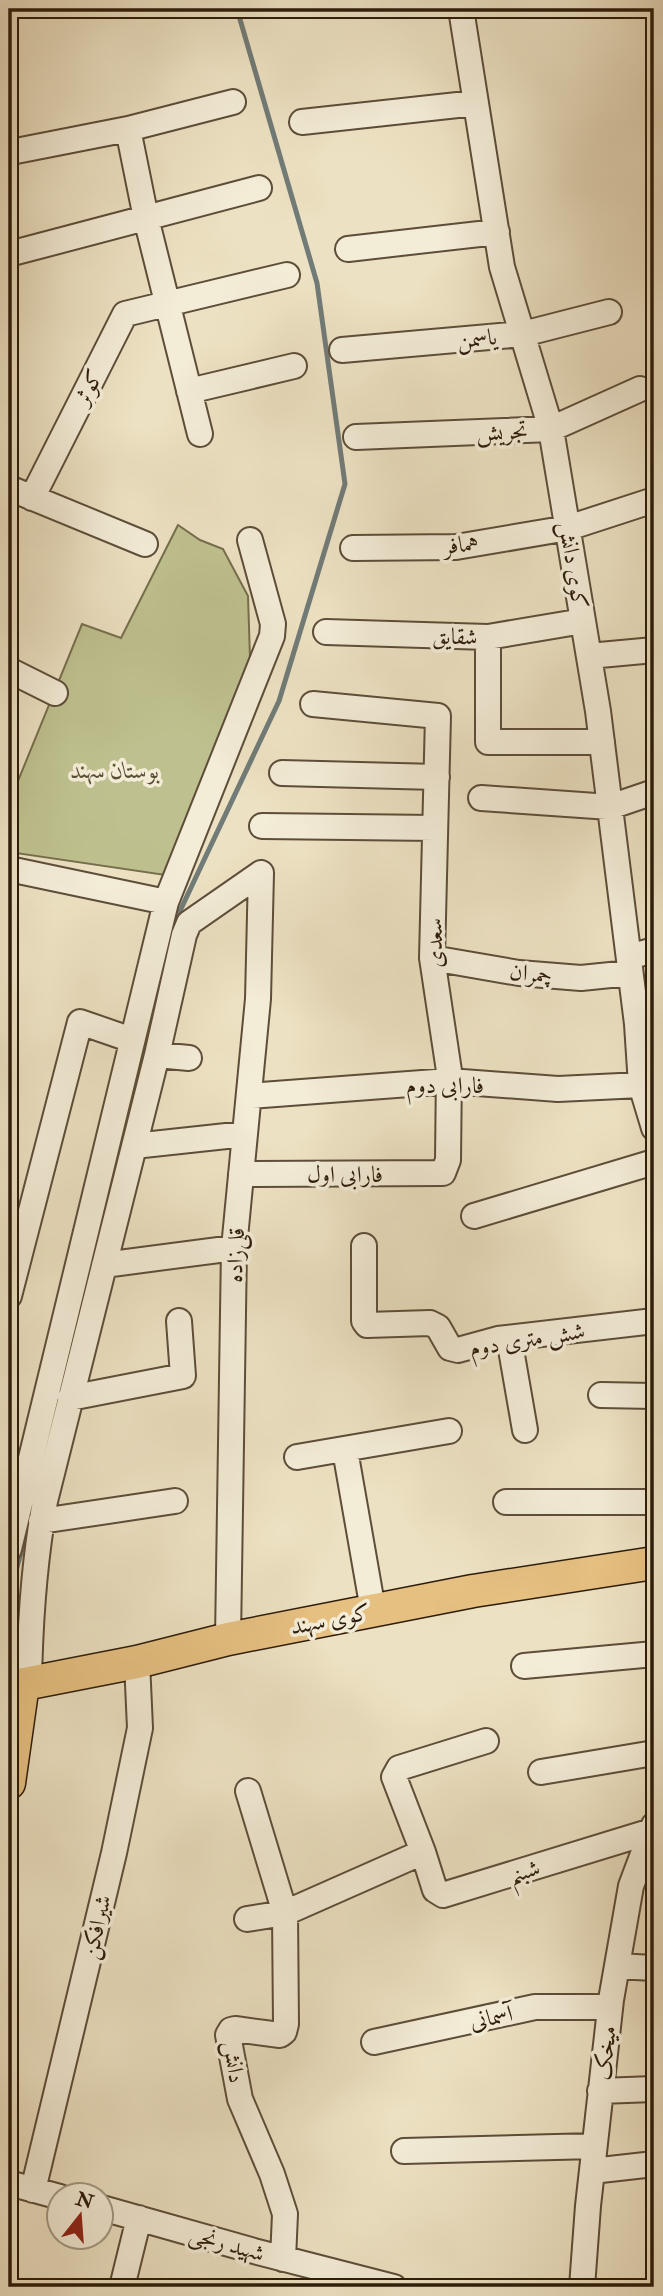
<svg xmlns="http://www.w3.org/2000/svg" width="663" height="2296" font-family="'IM FELL Double Pica',Amiri,serif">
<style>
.green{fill:#bec18f;stroke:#766e4d;stroke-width:2}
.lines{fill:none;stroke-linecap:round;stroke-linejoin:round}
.stream{stroke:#717b77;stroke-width:5}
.minor-casing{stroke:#5d4d39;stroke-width:28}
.major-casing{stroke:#2d1c0b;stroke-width:35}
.minor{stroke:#f3ecd7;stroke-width:24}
.major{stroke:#e6c081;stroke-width:32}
.labels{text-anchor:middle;stroke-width:7;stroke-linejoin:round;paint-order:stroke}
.street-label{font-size:23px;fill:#2d1c0b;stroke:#f3ecd7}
.park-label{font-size:23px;font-style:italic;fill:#584e33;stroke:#f3ecd7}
</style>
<rect width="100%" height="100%" fill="#ece1c2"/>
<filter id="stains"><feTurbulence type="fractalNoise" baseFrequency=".00286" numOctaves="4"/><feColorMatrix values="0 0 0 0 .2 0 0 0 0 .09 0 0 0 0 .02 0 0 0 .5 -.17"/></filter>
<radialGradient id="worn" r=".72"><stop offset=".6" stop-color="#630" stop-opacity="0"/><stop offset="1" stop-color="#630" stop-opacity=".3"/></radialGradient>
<!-- green -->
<path class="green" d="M178,525L200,540L223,549L248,596L250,658L165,875L9,852V803L82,624L121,638Z"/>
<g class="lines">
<!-- stream -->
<path class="stream" d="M171,930L279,701L345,484L317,283L237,9
M110,1192L159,983
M9,1595L30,1521"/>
<defs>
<path id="minor" d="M461,9L502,267L551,429L598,711L637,1024L641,1085L654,1128
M302,122L476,103
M128,129L146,218L200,434
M16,151L128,129L233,102
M348,249L497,232
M9,254L259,188
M342,350L523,334L609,312
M189,391L294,366
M356,437L551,429L640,389
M9,488L145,544
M32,498L125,314L287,275
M353,548L456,547L568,528L654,500
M326,632L488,637L583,621
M488,637V742H602
M589,656L654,650
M9,670L55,693
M282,773L437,777
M481,798L610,807L654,792
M262,826L435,828
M9,869L166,902L9,1549
M166,902L272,636L273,624L250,540
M629,957L654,950
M432,958L519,973L581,978L630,973
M157,1055L189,1058
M249,1096L449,1081L558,1089L641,1085L654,1082
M134,1146L245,1134
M241,1174L443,1173L448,1160L449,1071L432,958L438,716L313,704
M474,1216L654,1162
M364,1246V1321L367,1325L430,1323L438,1327L450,1348L458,1350L498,1339L654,1321
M104,1265L234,1248
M9,1296L80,1022L132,1040
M509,1338L525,1430
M601,1395L654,1396
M70,1398L183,1376L179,1321
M345,1450L373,1610
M297,1457L449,1431
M506,1502H654
M41,1521L175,1501
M228,1639L234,1248L258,999L261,873
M524,1666L654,1654
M29,1683C30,1620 34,1563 45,1501L157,1055L184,935L189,923L261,873
M486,1741L399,1768L394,1777L423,1852L435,1890L443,1895L652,1831
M541,1772L654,1753
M248,1791L285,1913L286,2024L284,2032L280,2035L235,2029L231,2030L228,2035L240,2099L272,2174L285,2214L283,2259
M247,1919L285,1913L423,1852
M617,1966L654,1968
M374,2042L535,2007H610
M600,2091L654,2089
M404,2151L594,2146
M592,2171L654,2164
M9,2183L60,2197
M33,2190L114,1853L140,1728L137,1662
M102,2208L254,2251L394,2287
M122,2287L139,2218
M582,2287L588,2206L611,2000L631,1886L654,1825"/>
<path id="major" d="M9,1687L137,1662L228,1639L473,1591L654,1563
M9,1783L23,1684"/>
</defs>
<!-- minor casing -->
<use href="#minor" class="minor-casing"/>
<!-- major casing -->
<use href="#major" class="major-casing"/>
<!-- minor -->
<use href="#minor" class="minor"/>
<!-- major -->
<use href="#major" class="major"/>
</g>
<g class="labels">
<!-- street labels -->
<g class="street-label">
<text transform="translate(477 338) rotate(-5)" y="8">یاسمن</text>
<text transform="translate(88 387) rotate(-63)" y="8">کوثر</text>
<text transform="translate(502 431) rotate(-2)" y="8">تجریش</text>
<text transform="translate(461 544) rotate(-6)" y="8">همافر</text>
<text transform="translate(574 565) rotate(81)" y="8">کوی دانش</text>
<text transform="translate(455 636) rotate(2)" y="8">شقایق</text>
<text transform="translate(434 943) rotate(-91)" y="8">سعدی</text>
<text transform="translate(531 973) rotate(6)" y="8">چمران</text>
<text x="445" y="1093">فارابی دوم</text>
<text x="345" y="1182">فارابی اول</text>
<text transform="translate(235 1255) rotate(-87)" y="8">قلی‌زاده</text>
<text transform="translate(527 1339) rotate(-9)" y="8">شش متری دوم</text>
<text transform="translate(330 1619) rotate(-11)" y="8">کوی سهند</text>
<text transform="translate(524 1871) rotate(-17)" y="8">شبنم</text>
<text transform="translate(96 1927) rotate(-77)" y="8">شیر‌افکن</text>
<text transform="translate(491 2017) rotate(-12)" y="8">آسمانی</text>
<text transform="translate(605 2053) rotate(-84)" y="8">میخک</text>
<text transform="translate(235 2062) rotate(83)" y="8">دانش</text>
<text transform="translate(227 2243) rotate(16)" y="8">شهید رنجی</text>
</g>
<!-- park labels -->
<g class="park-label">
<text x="115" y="778">بوستان سهند</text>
</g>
</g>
<!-- margin -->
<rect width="663" height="2296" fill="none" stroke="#ece1c2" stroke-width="35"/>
<rect x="10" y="10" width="642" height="2275" fill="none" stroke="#2d1c0b" stroke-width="3.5"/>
<rect x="18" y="18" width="628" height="2261" fill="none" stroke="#2d1c0b" stroke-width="2"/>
<!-- north arrow -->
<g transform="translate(80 2216) rotate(17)"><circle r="33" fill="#f3ecd7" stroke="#a49985" stroke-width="2"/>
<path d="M0-5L12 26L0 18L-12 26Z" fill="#8f2418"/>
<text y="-10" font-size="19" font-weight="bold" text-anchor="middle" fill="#2d1c0b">N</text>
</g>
<rect width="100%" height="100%" filter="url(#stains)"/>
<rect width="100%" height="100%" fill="url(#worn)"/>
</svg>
